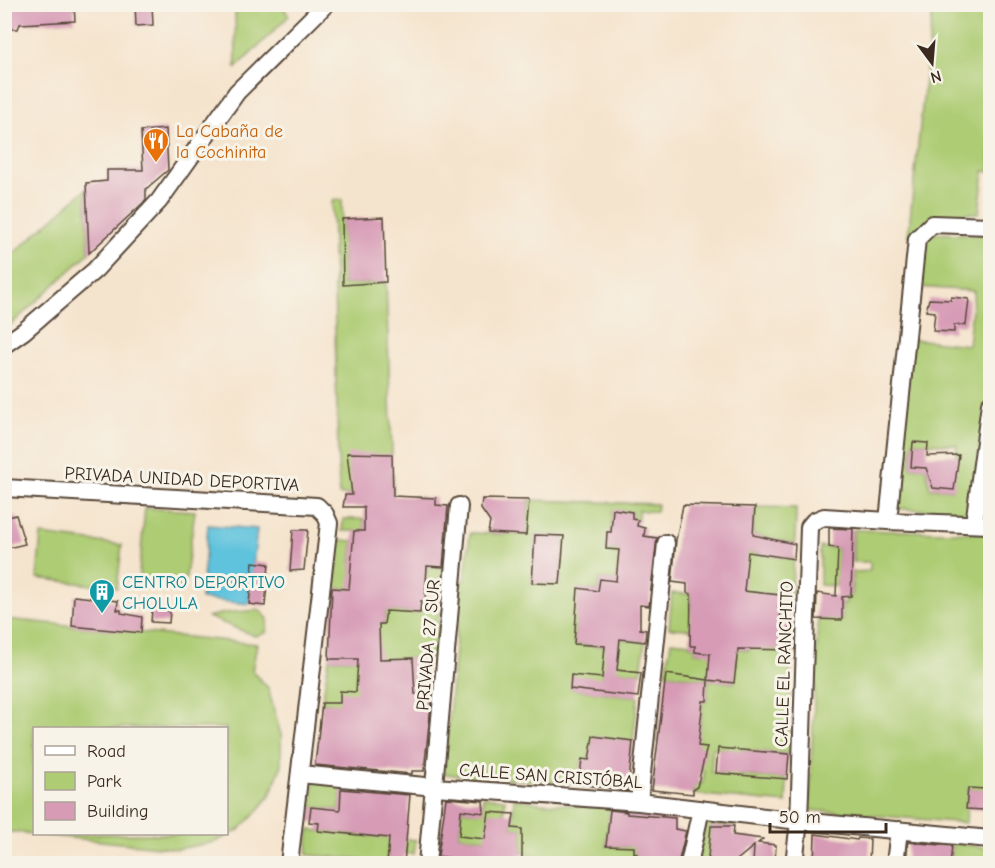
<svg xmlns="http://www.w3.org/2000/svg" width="995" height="868" font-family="'Comic Neue',sans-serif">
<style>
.green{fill:#adcc73;stroke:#747b48;stroke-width:1.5;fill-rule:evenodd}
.water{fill:#5fc3dd;stroke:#4d767e;stroke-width:1.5}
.building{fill:#d79bb6}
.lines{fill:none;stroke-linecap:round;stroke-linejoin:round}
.minor-casing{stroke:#574638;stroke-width:20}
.minor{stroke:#fff;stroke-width:16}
.labels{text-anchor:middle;stroke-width:6;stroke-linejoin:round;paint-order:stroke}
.food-label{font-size:18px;fill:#c56008;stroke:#f7f3e8;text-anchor:start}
.street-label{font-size:18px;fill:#3b2a1e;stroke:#f7f3e8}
.culture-label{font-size:18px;fill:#0d838f;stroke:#f7f3e8;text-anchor:start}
</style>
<rect width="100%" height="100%" fill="#f7f3e8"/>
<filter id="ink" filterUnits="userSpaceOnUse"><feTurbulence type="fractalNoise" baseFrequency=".0167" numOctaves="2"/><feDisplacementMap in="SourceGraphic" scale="12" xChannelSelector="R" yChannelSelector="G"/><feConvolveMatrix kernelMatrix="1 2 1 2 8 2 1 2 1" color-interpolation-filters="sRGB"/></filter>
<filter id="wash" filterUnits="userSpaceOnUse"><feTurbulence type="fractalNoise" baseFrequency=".008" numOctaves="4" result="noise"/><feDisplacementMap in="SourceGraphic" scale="24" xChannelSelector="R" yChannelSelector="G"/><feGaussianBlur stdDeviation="1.35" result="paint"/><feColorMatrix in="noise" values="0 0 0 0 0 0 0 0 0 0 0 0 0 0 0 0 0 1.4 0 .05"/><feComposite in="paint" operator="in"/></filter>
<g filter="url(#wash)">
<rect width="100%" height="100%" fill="#f5e4cd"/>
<!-- green -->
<path class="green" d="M235,5H282L289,16L236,68Z
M933,7L990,8V172L984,171L979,213L945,214L908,237Z
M86,189L89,253L5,330V261Z
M332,200H342L343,285L386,282L392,454L350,473L393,475V496L339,495Z
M929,233L990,235V514L889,508L913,339L968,345L974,291L919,287L922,239ZM913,442L957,445L952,490L930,488L926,468L911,467Z
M413,497H422L420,543H447L446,556H412L353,544L351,566L352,589L335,588L339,540L391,543Z
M529,500L657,504L656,512L638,510V520L632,519V512L613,510L611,532L606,549L620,550L616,581L600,579L598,591L579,588L574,644L619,648L620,639L645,642L641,673L603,669L602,678L571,689L638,697L633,741L593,737L589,760H582L579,784L444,774L461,581L465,580L470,533L526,535ZM535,535L564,537L560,584L532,583Z
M755,507L796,508L795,544L753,535Z
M145,508L195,511L184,590L138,584Z
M343,519H364V531H342Z
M853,530L990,533V826L983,825L986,790L968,788L966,823L809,810L818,619L842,620V604L846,603V597L851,596L853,572L870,571V562H853Z
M41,535L122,545L117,588L37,578Z
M722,540L752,553L794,559L791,597L750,592L742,617L739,649L749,650L752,617L770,649L791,650L789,754L742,750L739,775L787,779L786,803L693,794V785L696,782L701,784L703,782L704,771L698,770L692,745L656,742L660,721L700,726L703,701H707L708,680L666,674L671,641L690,643V646H695V652L703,653L724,631L669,628L672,593L691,594L690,607L729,610ZM723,655L737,657L734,683L709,680ZM713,748L728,749L724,774L711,772Z
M820,547L838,548L837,586L820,585Z
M427,566L445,567L442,592L425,590Z
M425,598L440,599L435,658L382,659L359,656L376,705L322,703L329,659H352L360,624H384L386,611L419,613L421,601H425Z
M260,610L268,619L266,633L255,636L208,617L225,613Z
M5,619L257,644L252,671L268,688L281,735V767L270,795L255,814L239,830L215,842L178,849L5,831ZM34,728H226V834H34Z
M314,781L342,783L340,810L311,807Z
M483,797L505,799L504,813L485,839L459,836L461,810L478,812L483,803Z
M514,799L541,803L610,807L606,846L629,847L634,814L648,816L635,839L634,853L637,854L636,859L677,863H538L539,856L522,853V829L512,828Z
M707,818L734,822V826H711L709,852L713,863L697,864Z
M309,830L416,840L414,854L388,852L387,863H361V859L307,855Z
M952,843L990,848V863L950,864Z"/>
<!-- water -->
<path class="water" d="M208,525L257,529L249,604L201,599Z"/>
<g id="blocks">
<!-- building -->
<path class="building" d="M4,4H74L75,21L20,24L18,29H4Z
M135,4H152L153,25L136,26Z
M166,129L168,170L146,189V199L143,203L89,253L86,183L107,181V170H143L141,131Z
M384,217L386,282L343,285L342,219Z
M951,297L969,299L966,325H954V332L933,331L935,312L926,311L929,299L951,300Z
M913,442L928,443L927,456L959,455L954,490L933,488L926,468L911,467Z
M347,453L392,454L393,496L436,498V505L448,506L443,567L427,566L425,601H421L420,613L386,611L384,624H379L380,659L413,658L415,694L430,695L431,705L424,771H412V774L315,765L322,703H340V691L356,692L358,659H329L332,588L349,589L354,531H364V507H343L345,495H352Z
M482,499L529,500L526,535L488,533L490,522L481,509Z
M683,505L755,507L753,535L795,544L794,559L748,552L744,591L780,595L778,608H781L780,621H790L791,650L738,649L734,683L708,680L710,654L695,652V646H690L691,594L687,593V584L672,582L676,540Z
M613,509L632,512V519L638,520L637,526L645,528L644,536L657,538L649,606L640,605V629L646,630L645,642L620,639L617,670L641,673L638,697L570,689L571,675L602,678L605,646L574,644L578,588L598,591L600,579L616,581L619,550L606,549L607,532H611Z
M16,515L25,544L4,549V518Z
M829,528L853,529L851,596L842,597V620L816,619L817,593L836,596L838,548L829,547Z
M293,530H308L304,570L290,571Z
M535,535L564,536L560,584L532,583Z
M253,562L269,564L265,606L249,604Z
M74,596L118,601L117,610H121V613L142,617L141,633L72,626Z
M152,609L170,611L169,623L151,622Z
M666,674L708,680L707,701H703L698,746L707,747L697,787L693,789V794L652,790Z
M593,736L633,741L628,791L579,784L582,759L589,760Z
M718,748L789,754L787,779L716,773Z
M968,788L986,789L984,810L966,809Z
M341,789L410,795L404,864H387L389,838L318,831L319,823L309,822L311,807L340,810Z
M446,798L483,801L484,813L461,810L459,836L485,839L489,812L514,814L512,828L522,829V864H492L438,856Z
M610,810L627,812V814L675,818V829L686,831L678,864L635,859L637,854L634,853V847L606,846Z
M711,826H734L733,835L763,839L758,843L776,845L775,864H753L754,846L732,864H713L708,857Z
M815,834L857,840L858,838L870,839L869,864H814Z
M908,842L952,846L950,864H906Z"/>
</g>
</g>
<g filter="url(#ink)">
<use href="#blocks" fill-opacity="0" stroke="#574638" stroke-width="1.5"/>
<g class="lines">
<defs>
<path id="minor" d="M4,345L24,331L95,270L159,201L237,92L326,4
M4,488L317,506L325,514L329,523L289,864
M888,521L917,239L932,224L990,226
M974,524L990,404
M300,774L435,787L639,802L799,821L990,839
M639,802L666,543
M427,864L459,506
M689,864L701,809
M794,864L799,821L809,527L814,521L824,517L888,521L990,525
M895,864L899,830"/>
</defs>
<!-- minor casing -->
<use href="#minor" class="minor-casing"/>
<!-- minor -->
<use href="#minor" class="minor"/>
</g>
</g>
<!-- icons -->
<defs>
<symbol id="restaurant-pin" viewBox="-11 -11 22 30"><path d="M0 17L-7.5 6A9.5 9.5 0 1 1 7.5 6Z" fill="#e8710a" stroke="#f7f3e8"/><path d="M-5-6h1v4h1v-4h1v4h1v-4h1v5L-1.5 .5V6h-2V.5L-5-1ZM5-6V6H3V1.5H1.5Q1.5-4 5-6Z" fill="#fff"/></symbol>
<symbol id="building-pin" viewBox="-11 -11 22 30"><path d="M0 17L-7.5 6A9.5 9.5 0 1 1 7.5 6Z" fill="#0f9aa8" stroke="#f7f3e8"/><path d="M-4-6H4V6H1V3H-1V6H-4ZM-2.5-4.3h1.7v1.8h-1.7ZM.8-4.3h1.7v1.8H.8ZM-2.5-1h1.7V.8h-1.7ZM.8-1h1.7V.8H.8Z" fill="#fff"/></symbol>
</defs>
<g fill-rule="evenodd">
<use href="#restaurant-pin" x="141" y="126" width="30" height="40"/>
<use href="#building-pin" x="87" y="577" width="30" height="40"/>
</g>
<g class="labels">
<!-- food labels -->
<g class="food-label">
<text x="176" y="137">La Cabaña de<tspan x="176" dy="21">la Cochinita</tspan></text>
</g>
<!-- street labels -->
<g class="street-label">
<text transform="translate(182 479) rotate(3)" y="6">PRIVADA UNIDAD DEPORTIVA</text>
<text transform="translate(428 645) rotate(-85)" y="6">PRIVADA 27 SUR</text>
<text transform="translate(784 664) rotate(-88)" y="6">CALLE EL RANCHITO</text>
<text transform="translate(551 776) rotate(4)" y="6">CALLE SAN CRISTÓBAL</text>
</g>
<!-- culture labels -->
<g class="culture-label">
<text x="122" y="588">CENTRO DEPORTIVO<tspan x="122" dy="21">CHOLULA</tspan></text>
</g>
</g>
<!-- margin -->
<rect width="995" height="868" fill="none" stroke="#f7f3e8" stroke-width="24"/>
<!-- legend -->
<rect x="33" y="727" width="195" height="108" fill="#f7f3e8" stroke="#aca397" stroke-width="1.5"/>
<rect x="45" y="746" width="30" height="9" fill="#ffffff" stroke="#aca397" stroke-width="1.5"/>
<text x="87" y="757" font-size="18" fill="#3b2a1e">Road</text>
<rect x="45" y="772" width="30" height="18" fill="#adcc73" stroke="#aca397" stroke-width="1.5"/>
<text x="87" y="787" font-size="18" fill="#3b2a1e">Park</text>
<rect x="45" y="802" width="30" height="18" fill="#d79bb6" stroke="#aca397" stroke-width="1.5"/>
<text x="87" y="817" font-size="18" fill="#3b2a1e">Building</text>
<!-- north arrow -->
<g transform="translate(932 63) rotate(164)" stroke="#f7f3e8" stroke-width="4.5" paint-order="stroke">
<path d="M0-4.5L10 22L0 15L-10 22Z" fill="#3b2a1e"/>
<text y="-9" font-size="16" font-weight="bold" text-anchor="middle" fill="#3b2a1e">N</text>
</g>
<!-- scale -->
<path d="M770 823v9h116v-9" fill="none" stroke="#3b2a1e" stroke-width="3"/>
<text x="779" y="823" font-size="18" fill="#3b2a1e" stroke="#f7f3e8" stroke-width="4.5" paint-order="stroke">50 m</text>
</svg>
